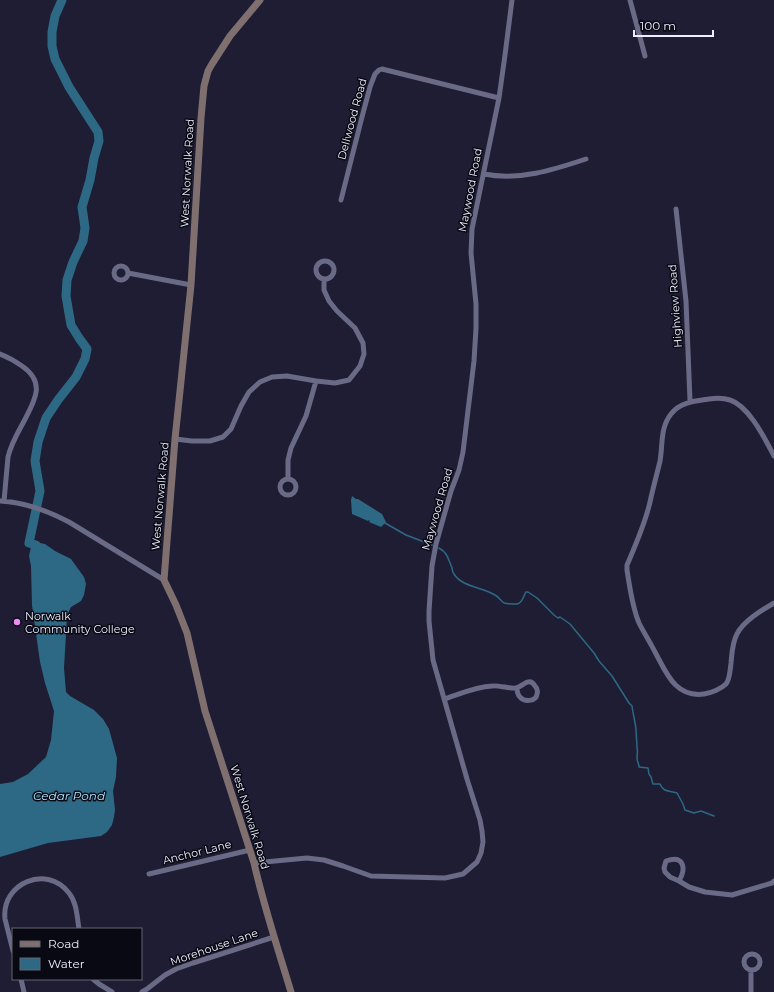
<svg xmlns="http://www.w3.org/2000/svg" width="774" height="992" font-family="Montserrat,sans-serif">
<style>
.water{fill:#2d6985}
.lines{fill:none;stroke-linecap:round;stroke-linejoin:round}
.stream{stroke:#2d6985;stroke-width:1.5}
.river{stroke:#2d6985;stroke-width:9}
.minor{stroke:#696a85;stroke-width:5}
.secondary{stroke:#7f706f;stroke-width:7}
.poi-dot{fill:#f18af4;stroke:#090913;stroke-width:1.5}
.labels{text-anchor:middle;stroke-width:3;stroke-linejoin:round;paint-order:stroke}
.street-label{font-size:11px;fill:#edeefe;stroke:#090913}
.poi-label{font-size:11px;fill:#edeefe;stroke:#090913;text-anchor:start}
.water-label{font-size:12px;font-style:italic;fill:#b3e5ff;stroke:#090913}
</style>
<rect width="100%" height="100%" fill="#1e1d34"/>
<!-- water -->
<path class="water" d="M352,496L356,499H358L382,514L386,522L381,527L369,522L370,521L369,520L368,521L352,514L351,500Z
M40,543L45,544L55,551L71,559L84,577L86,584L84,595L81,601L71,607L69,611L67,617L64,668L66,692L70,696L94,710L103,719L109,729L117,758L116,777L113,791L115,810L114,817L112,825L107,832L101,836L48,843L0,857V784L13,782L28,774L46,757L51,740L54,711L45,683L40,662L32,605L31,566L29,556L31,547Z"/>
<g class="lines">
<!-- stream -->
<path class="stream" d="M385,523L406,535L432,545
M439,548C448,553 448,559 452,568C452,569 453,573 454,574C462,587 482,587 495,595C499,597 501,601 504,603C507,604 514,604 517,604C523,603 523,596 526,592H528L537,598L554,615L558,618L560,617L570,624L594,653L599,661L612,676L629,703L632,706C633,714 635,721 636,729C636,735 637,742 637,748C638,751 637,755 637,758C637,762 639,763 639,767L648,768L649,774L651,777L653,784H660C664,793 669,790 677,793L683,804L685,810L694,813L701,811L714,816"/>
<!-- river -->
<path class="river" d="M36,545L29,543L40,491L35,461L38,442L46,418L58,400L76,377L85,359L87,349L79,338L71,325L66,296L67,280L73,262L83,241L85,228L82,207L90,180L94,158L99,141L98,132L69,87L55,59L52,46V32L55,16L62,0"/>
<!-- minor -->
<path class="minor" d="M630,0L645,56
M484,174C519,181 553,170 586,159
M341,200L362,117L370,87L375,74L379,70L382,69L499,98
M676,209L686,301L690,401
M316 270a9 9 0 1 1 18 0a9 9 0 1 1-18 0Z
M114 273a7 7 0 1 1 14 0a7 7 0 1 1-14 0Z
M128,273L191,285
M0,354C8,357 15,361 22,366C47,383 34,402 23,423C17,434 11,444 8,457L4,501
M175,439L192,441H210L223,437L231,429L241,406L249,392L260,382L272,377L287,376L316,381L335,383L349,380L360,366L364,354L363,343L355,328L337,311L329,301L324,290V279
M774,456C765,439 749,406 730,400C724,398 716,398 709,399C695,401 680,402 671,414C660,428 663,444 660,461C657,474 653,488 650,502C645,524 636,544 627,565V570C630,588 632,606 639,623C644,633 650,642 655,652C666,672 675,698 704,694C711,693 721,689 726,684C730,679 730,670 731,663C732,654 732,643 737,634C743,621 762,610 774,603
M288,479V460L291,448L306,416L316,381
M280 487a8 8 0 1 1 16 0a8 8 0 1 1-16 0Z
M0,501C24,502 48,511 69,522L164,580
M444,699C460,694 475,687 492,686C498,685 511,689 516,688C522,687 529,676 535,686C537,688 538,692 537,694C536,702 524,702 520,697C518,695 517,691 517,688
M254,863L307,858L324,860L343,866L371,876L445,878L463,874L477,862L481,853L483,842L482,831L480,820L467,779L433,660L429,621V611L432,566L436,544L451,491L459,470L463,452L474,361L476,328V304L471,253L472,229L499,98L505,55L512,0
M149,874L250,850
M679,881C687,867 683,855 666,861L664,868L665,872L670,877L679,881L689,887L705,892L732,895L772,883L774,881
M13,951L5,919C1,883 47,864 69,893C77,903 77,917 79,929
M744 962a8 8 0 1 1 16 0a8 8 0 1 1-16 0Z
M21,979L24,992
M93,979L99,984L112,992
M142,992L147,989L165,975L176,969L193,963L274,937
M751,992V970"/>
<!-- secondary -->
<path class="secondary" d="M260,0L230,36L212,64L208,71L204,86L201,118L191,285L175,439L164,580L176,605L187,633L205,711L254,863C264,907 278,949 291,992"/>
</g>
<!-- markers -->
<circle class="poi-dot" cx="17" cy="622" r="4"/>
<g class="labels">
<!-- street labels -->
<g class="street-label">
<text transform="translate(352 119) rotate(-75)" y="4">Dellwood Road</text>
<text transform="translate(187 173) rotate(-87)" y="4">West Norwalk Road</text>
<text transform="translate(470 190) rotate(-79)" y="4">Maywood Road</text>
<text transform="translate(675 306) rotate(-94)" y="4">Highview Road</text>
<text transform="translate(160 496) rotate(-85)" y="4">West Norwalk Road</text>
<text transform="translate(437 509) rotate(-74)" y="4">Maywood Road</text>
<text transform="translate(250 817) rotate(73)" y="4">West Norwalk Road</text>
<text transform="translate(197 852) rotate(-14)" y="4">Anchor Lane</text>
<text transform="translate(214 947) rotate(-19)" y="4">Morehouse Lane</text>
</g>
<!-- poi labels -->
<g class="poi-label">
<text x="25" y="620">Norwalk<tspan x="25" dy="13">Community College</tspan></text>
</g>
<!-- water labels -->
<g class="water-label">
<text x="69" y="800">Cedar Pond</text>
</g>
</g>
<!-- legend -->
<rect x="12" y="928" width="130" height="52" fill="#090913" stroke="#646571"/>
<rect x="20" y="941" width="20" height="6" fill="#7f706f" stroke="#646571"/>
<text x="48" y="948" font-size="12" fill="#edeefe">Road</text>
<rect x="20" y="958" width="20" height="12" fill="#2d6985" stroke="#646571"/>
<text x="48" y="968" font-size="12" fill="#edeefe">Water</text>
<!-- scale -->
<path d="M634 30v6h79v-6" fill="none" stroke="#edeefe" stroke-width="2"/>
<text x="640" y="30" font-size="12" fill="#edeefe" stroke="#090913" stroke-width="3" paint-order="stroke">100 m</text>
</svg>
